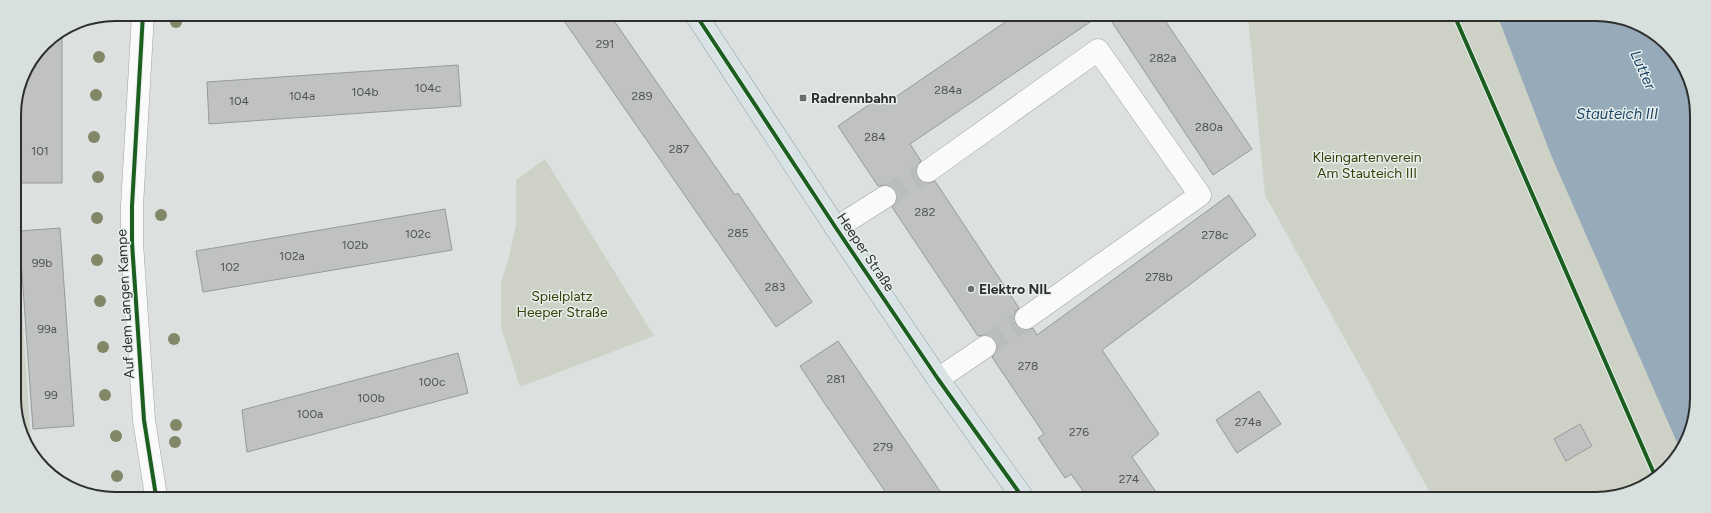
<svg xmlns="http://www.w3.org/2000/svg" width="1711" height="513" font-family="Figtree,sans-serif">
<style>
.green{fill:#ced2c6}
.water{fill:#97aaba}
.building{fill:#bfc2c1;stroke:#979a99}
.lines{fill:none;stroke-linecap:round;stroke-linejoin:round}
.minor-tunnel{stroke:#b9bdbc;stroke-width:22;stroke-dasharray:22 11;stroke-linecap:butt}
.minor-casing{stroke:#a0a3a2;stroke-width:23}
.major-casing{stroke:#8fa1a3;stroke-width:23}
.minor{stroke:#fafafa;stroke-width:22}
.major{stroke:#d9e3e5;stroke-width:22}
.cycleway-casing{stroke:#e7efed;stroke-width:6}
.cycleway{stroke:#1b5e20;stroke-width:4}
.tree{fill:#828768}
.poi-dot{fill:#6a6d6c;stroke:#e7efed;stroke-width:1.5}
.labels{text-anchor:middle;stroke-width:3;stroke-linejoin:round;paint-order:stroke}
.number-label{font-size:12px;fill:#515453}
.poi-label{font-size:14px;font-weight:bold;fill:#2c2f2e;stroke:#e7efed;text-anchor:start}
.park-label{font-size:14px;fill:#393f06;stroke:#e7efed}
.street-label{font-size:14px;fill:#2c2f2e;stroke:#e7efed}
.water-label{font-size:15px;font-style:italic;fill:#1b4366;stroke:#e7efed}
.rim{fill:none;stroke:#2c2f2e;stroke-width:2}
</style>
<rect width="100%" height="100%" fill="#dce0df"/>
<!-- green -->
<path class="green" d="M1248,17H1622L1668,44L1695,96L1694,424L1662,474L1634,491L1602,499L1433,498L1265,195Z
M545,159L654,336L520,387L501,327V283L509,257L516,224V180Z
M15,203L30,429L34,454L16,417Z"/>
<!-- water -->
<path class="water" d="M1498,17H1622L1668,44L1695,96L1694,424L1679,447L1551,155Z"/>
<!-- building -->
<path class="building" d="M560,15H610L735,195L738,193L812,302L776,327Z
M1014,16H1099L910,144L921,161L917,166L916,173L918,178L923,182L929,183L935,181L1019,308L1015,312L1014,319L1016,326L1021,329L1027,330L1033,328L1037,335L1229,195L1256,235L1102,350L1159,434L1132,457L1160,498H1088L1071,474L1065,478L1038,438L1044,434L992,357L996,352L997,346L996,340L990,336L984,335L978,336L892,207L896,202L897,197L895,190L891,186L885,185L878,186L838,126L879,98L884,105Z
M1108,16H1162L1252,149L1213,175Z
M62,31V183H18V92L22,76L44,43Z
M458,65L461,106L209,124L207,82Z
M445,209L452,250L203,292L196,251Z
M60,228L74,426L33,429L19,231Z
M838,341L880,403L944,497H889L825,404L800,366Z
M458,353L468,393L247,452L242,410Z
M1259,391L1281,424L1237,453L1216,420Z
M1580,424L1592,446L1566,461L1554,439Z"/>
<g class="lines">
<!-- minor-tunnel -->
<path class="minor-tunnel" d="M885,197L928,171
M985,347L1026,318"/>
<defs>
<path id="minor" d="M143,14L132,206V243L144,420L156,496
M928,171L1098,50L1200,195L1026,318
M836,228L885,197
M938,379L985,347"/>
<path id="major" d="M696,15L836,228L938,379L1023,498"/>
</defs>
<!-- minor casing -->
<use href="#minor" class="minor-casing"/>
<!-- major casing -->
<use href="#major" class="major-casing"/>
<!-- minor -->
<use href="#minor" class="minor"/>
<!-- major -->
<use href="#major" class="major"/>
<defs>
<path id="cycleway" d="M143,14L132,206V243L144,420L156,496
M696,15L836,228L938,379L1023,498
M1455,17L1656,478"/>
</defs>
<!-- cycleway casing -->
<use href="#cycleway" class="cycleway-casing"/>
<!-- cycleway -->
<use href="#cycleway" class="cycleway"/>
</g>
<!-- trees -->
<g class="tree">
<circle cx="176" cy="22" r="6"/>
<circle cx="99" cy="57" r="6"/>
<circle cx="96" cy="95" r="6"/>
<circle cx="94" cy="137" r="6"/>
<circle cx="98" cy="177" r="6"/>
<circle cx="161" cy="215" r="6"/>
<circle cx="97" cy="218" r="6"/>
<circle cx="97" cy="260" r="6"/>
<circle cx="100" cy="301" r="6"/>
<circle cx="174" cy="339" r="6"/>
<circle cx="103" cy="347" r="6"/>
<circle cx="105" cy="395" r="6"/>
<circle cx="176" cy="425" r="6"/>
<circle cx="116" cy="436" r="6"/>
<circle cx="175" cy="442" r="6"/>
<circle cx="117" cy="476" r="6"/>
</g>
<!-- markers -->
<g class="poi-dot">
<rect x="799" y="94" width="8" height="8" rx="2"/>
<circle cx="971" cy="289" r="4"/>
</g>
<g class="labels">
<!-- number labels -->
<g class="number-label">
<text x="605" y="48">291</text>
<text x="1163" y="62">282a</text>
<text x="428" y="92">104c</text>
<text x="948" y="94">284a</text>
<text x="365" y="96">104b</text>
<text x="302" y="100">104a</text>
<text x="642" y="100">289</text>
<text x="239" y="105">104</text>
<text x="1209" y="131">280a</text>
<text x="875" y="141">284</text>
<text x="679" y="153">287</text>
<text x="40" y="155">101</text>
<text x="925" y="216">282</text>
<text x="738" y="237">285</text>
<text x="418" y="238">102c</text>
<text x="1215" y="239">278c</text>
<text x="355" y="249">102b</text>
<text x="292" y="260">102a</text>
<text x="42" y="267">99b</text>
<text x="230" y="271">102</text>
<text x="1159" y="281">278b</text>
<text x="775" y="291">283</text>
<text x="47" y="333">99a</text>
<text x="1028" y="370">278</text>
<text x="836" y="383">281</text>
<text x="432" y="386">100c</text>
<text x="51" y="399">99</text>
<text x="371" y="402">100b</text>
<text x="310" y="418">100a</text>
<text x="1248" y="426">274a</text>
<text x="1079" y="436">276</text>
<text x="883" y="451">279</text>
<text x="1129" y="483">274</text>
</g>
<!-- poi labels -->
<g class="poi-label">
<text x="811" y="103">Radrennbahn</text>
<text x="979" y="294">Elektro NIL</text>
</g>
<!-- park labels -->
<g class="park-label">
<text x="1367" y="162">Kleingartenverein<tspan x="1367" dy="16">Am Stauteich III</tspan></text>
<text x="562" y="301">Spielplatz<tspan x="562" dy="16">Heeper Straße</tspan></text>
</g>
<!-- street labels -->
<g class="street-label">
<text transform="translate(866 252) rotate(56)" y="5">Heeper Straße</text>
<text transform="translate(125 304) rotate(-93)" y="5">Auf dem Langen Kampe</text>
</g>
<!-- water labels -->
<g class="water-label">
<text transform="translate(1643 70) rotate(66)" y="5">Lutter</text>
<text x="1617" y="119">Stauteich III</text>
</g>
</g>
<!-- crop -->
<path d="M0 0H1711V513H0ZM115 21H1596A94 94 0 0 1 1690 115V398A94 94 0 0 1 1596 492H115A94 94 0 0 1 21 398V115A94 94 0 0 1 115 21Z" fill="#d8e0de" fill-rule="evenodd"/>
<path class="rim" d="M115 21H1596A94 94 0 0 1 1690 115V398A94 94 0 0 1 1596 492H115A94 94 0 0 1 21 398V115A94 94 0 0 1 115 21Z"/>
</svg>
